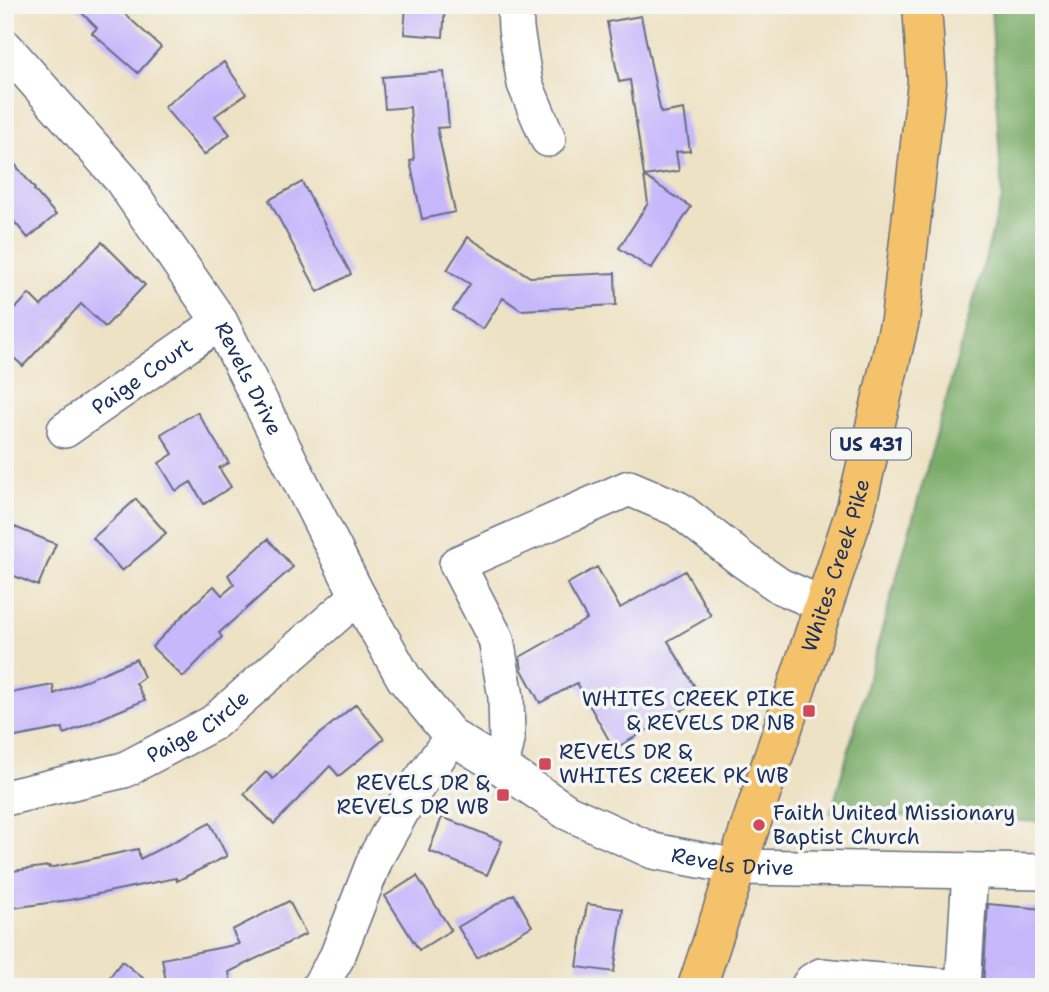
<svg xmlns="http://www.w3.org/2000/svg" width="1049" height="992" font-family="'Shantell Sans',sans-serif">
<style>
.forest{fill:#7aac68;stroke:#4a6e63;stroke-width:2}
.building{fill:#c7b8fb}
.lines{fill:none;stroke-linecap:round;stroke-linejoin:round}
.minor-casing{stroke:#656e82;stroke-width:38}
.major-casing{stroke:#656e82;stroke-width:41}
.minor{stroke:#fff;stroke-width:35}
.major{stroke:#f4c26a;stroke-width:38}
.poi-dot{fill:#d1495b;stroke:#f6f6f2;stroke-width:2.5}
.labels{text-anchor:middle;stroke-width:7;stroke-linejoin:round;paint-order:stroke}
.shield{fill:#f6f6f2;stroke:#5d6b8a;stroke-width:2}
.shield-label{font-size:19px;font-weight:bold;fill:#1b2f5e}
.street-label{font-size:21px;fill:#1b2f5e;stroke:#f6f6f2}
.poi-label{font-size:21px;fill:#1b2f5e;stroke:#f6f6f2;text-anchor:end}
</style>
<rect width="100%" height="100%" fill="#f6f6f2"/>
<filter id="ink" filterUnits="userSpaceOnUse"><feTurbulence type="fractalNoise" baseFrequency=".0143" numOctaves="2"/><feDisplacementMap in="SourceGraphic" scale="14" xChannelSelector="R" yChannelSelector="G"/><feConvolveMatrix kernelMatrix="1 2 1 2 8 2 1 2 1" color-interpolation-filters="sRGB"/></filter>
<filter id="wash" filterUnits="userSpaceOnUse"><feTurbulence type="fractalNoise" baseFrequency=".00686" numOctaves="4" result="noise"/><feDisplacementMap in="SourceGraphic" scale="28" xChannelSelector="R" yChannelSelector="G"/><feGaussianBlur stdDeviation="1.57" result="paint"/><feColorMatrix in="noise" values="0 0 0 0 0 0 0 0 0 0 0 0 0 0 0 0 0 1.4 0 .05"/><feComposite in="paint" operator="in"/></filter>
<g filter="url(#wash)">
<rect width="100%" height="100%" fill="#eee2c5"/>
<!-- forest -->
<path class="forest" d="M991,5H1044V822L831,813L1002,198Z"/>
<g id="blocks">
<!-- building -->
<path class="building" d="M74,5H115L161,47L138,73L92,33L97,28Z
M406,5H445L443,37L404,34Z
M641,16L661,113L684,109L690,151L676,152L679,171L644,176L630,80L619,82L607,22Z
M224,62L246,94L215,116L230,134L204,155L164,107L196,82Z
M444,72L449,127L437,128L455,212L422,219L410,161L414,160L410,107L385,109L382,77Z
M5,152L35,189L34,190L56,215L28,238L5,211Z
M644,176L691,207L651,269L619,248L648,203Z
M302,182L351,274L318,292L269,200Z
M468,237L530,277L615,273L616,305L521,310L503,298L483,329L453,310L470,284L447,270Z
M102,242L145,285L105,327L81,304L23,366L5,350V320L29,294L41,306Z
M197,412L229,463L219,468L231,487L204,504L191,482L176,491L159,463L173,454L161,434Z
M136,499L166,533L122,571L93,538Z
M5,523L56,544L38,586L5,572Z
M268,539L293,567L219,633L222,637L183,677L152,647L192,606L214,586L222,595L234,585L228,575Z
M597,567L620,608L685,571L711,616L668,641L702,699L614,749L577,683L540,703L522,670L520,657L587,619L567,584Z
M136,659L144,677L136,683L145,700L64,734L63,728L10,738L5,711V694L53,685L54,694Z
M356,704L384,739L339,776L330,766L274,824L244,794L266,772L273,779L306,745Z
M442,817L502,841L487,875L429,851Z
M210,823L227,856L177,881L176,878L69,900L5,909V872L49,866V868L138,849L140,859Z
M417,876L451,930L419,950L385,896Z
M514,894L532,926L477,958L458,927Z
M289,901L306,934L229,972L231,984L213,987H167L162,959L239,944L232,930Z
M587,904L623,909L614,972L577,967Z
M988,904L1044,909V955L1041,987H983Z
M122,961L154,987H102Z"/>
</g>
</g>
<g filter="url(#ink)">
<use href="#blocks" fill-opacity="0" stroke="#656e82" stroke-width="2"/>
<g class="lines">
<defs>
<g id="minor">
<path d="M515,5L516,29L525,84L548,139"/>
<path id="s1" d="M5,47L122,180L220,322L358,596L404,678L452,737L501,767L567,812L653,851L737,867L1044,872"/>
<path id="s2" d="M65,430L220,322"/>
<path d="M501,767L507,740L506,697L496,639L457,564L629,488L678,509L744,561L780,586L824,605"/>
<path id="s3" d="M5,798L124,770L213,723L358,596"/>
<path d="M319,987L337,957L376,857L410,796L452,737"/>
<path d="M808,987L812,981L821,976L950,987"/>
<path d="M963,987L970,871"/>
</g>
<g id="major">
<path id="s4" d="M697,987L856,508L900,320L927,82L922,5"/>
</g>
</defs>
<!-- minor casing -->
<use href="#minor" class="minor-casing"/>
<!-- major casing -->
<use href="#major" class="major-casing"/>
<!-- minor -->
<use href="#minor" class="minor"/>
<!-- major -->
<use href="#major" class="major"/>
</g>
</g>
<!-- markers -->
<g class="poi-dot">
<rect x="802" y="704" width="14" height="14" rx="3.5"/>
<rect x="538" y="757" width="14" height="14" rx="3.5"/>
<rect x="496" y="788" width="14" height="14" rx="3.5"/>
<circle cx="759" cy="825" r="7"/>
</g>
<g class="labels">
<!-- shield labels -->
<rect class="shield" x="831" y="428.5" width="80" height="31" rx="5"/>
<g class="shield-label">
<text x="871" y="451">US 431</text>
</g>
<!-- street labels -->
<g class="street-label">
<text dy="7" stroke="none"><textPath href="#s2" startOffset="94">Paige Court</textPath></text>
<text dy="7" stroke="none"><textPath href="#s1" startOffset="413">Revels Drive</textPath></text>
<text dy="7" stroke="none"><textPath href="#s4" startOffset="444">Whites Creek Pike</textPath></text>
<text dy="7" stroke="none"><textPath href="#s3" startOffset="208">Paige Circle</textPath></text>
<text dy="7" stroke="none"><textPath href="#s1" startOffset="1139">Revels Drive</textPath></text>
</g>
<!-- poi labels -->
<g class="poi-label">
<text x="795" y="706">WHITES CREEK PIKE<tspan x="795" dy="24">&amp; REVELS DR NB</tspan></text>
<text x="559" y="759" text-anchor="start">REVELS DR &amp;<tspan x="559" dy="24">WHITES CREEK PK WB</tspan></text>
<text x="489" y="790">REVELS DR &amp;<tspan x="489" dy="24">REVELS DR WB</tspan></text>
<text x="773" y="820" text-anchor="start">Faith United Missionary<tspan x="773" dy="24">Baptist Church</tspan></text>
</g>
</g>
<!-- margin -->
<rect width="1049" height="992" fill="none" stroke="#f6f6f2" stroke-width="28"/>
</svg>
